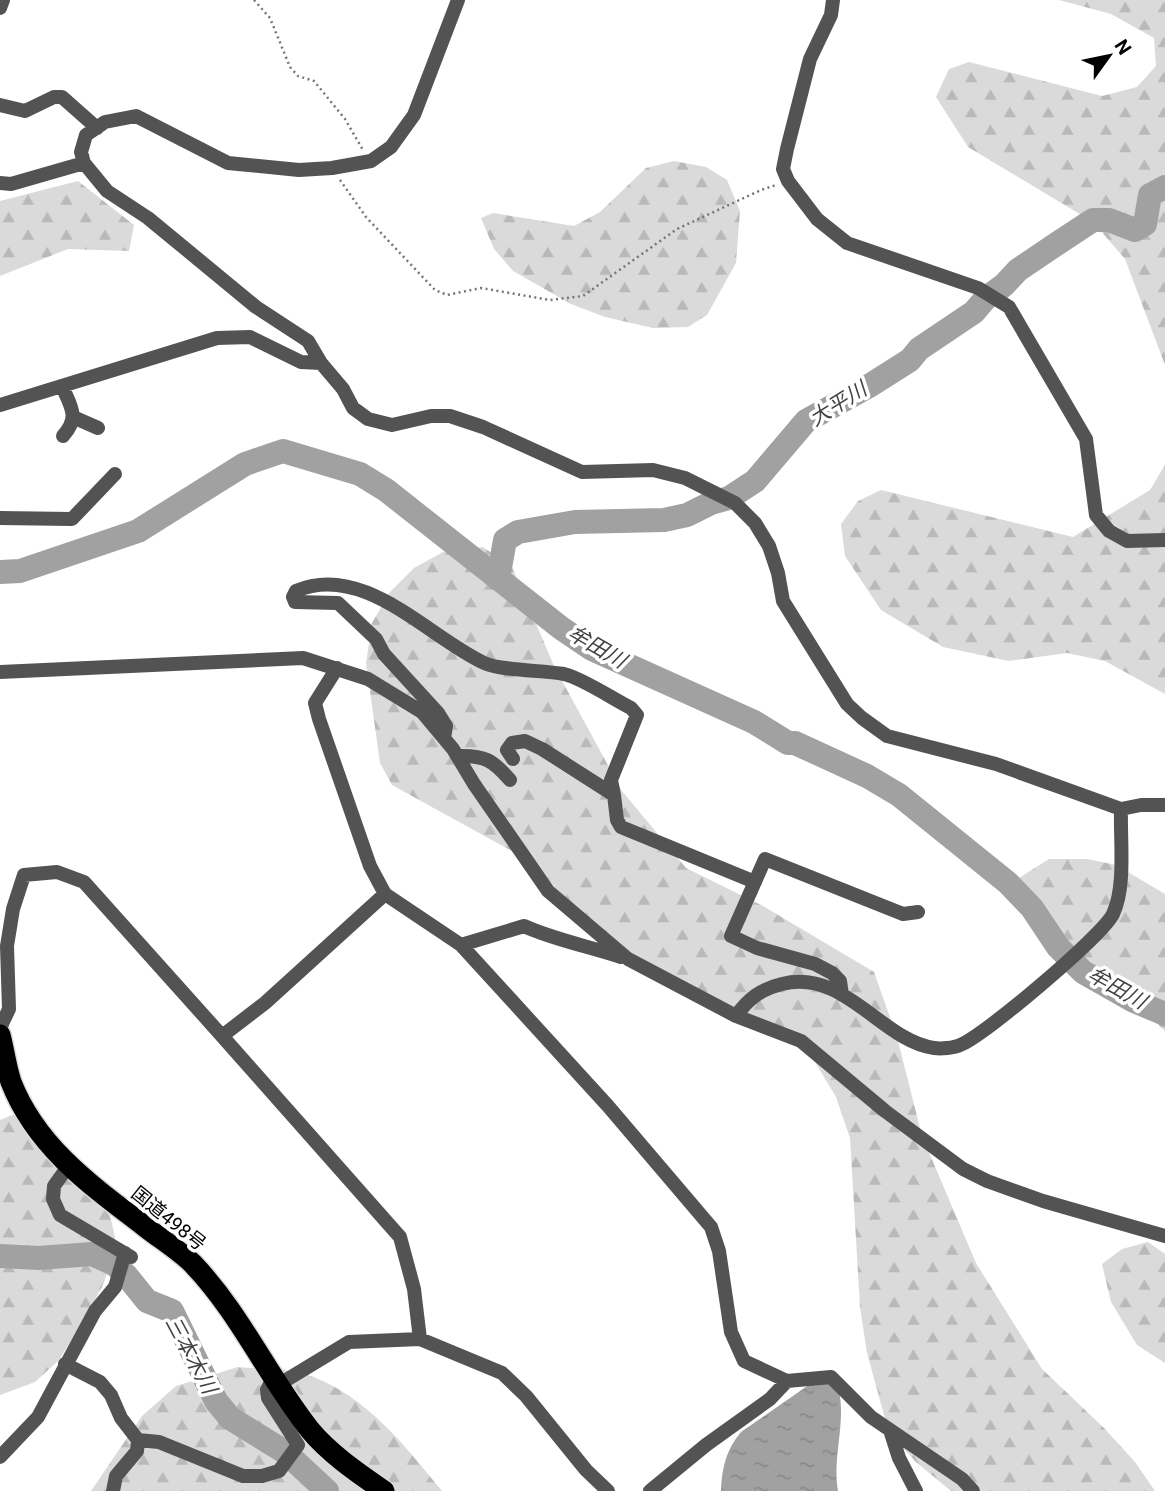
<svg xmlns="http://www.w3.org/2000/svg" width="1165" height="1491" font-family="Roboto,'Noto Sans JP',sans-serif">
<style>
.forest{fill:url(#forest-firs)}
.water{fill:url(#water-ripples)}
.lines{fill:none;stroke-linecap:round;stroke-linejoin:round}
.river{stroke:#a1a1a1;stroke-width:24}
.highway-casing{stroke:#dbdbdb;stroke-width:24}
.path{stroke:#757575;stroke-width:2.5;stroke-dasharray:2 3.5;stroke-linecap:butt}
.minor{stroke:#535353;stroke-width:14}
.highway{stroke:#000;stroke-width:21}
.labels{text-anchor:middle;stroke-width:7;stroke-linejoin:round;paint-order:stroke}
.street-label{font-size:19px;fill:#000;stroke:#fff}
.water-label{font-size:21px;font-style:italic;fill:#424242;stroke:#fff}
</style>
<defs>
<pattern id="forest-firs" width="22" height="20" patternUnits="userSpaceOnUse" patternTransform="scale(1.75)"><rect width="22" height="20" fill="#dadada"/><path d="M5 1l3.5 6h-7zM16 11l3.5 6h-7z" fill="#b9b9b9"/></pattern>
<pattern id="water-ripples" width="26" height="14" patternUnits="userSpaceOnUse" patternTransform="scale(1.75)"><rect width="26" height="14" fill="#a1a1a1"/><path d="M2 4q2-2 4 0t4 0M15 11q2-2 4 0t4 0" fill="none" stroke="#898989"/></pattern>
</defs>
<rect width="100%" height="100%" fill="#fff"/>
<!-- forest -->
<path class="forest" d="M1059,0H1165V365L1125,259L1093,222L968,147L936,97L949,69L969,62L1102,96L1137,87L1156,66L1154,38L1111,14Z
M674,161L706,167L727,180L740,211L736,263L707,315L688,327L653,328L605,317L571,304L513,271L494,249L481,218L493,213L574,226L600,212L646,168Z
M78,181L134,225L129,251L68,249L0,276V201Z
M1165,465V694L1105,661L1067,653L1009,661L943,647L881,610L845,556L841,524L858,501L881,490L1073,537L1150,490Z
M483,547L512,567L554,666L622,791L686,868L763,906L874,972L897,1037L922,1136L976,1263L1042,1369L1104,1428L1135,1462L1155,1491H951L916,1462L889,1433L867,1353L860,1307L850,1138L836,1097L812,1057L779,1027L674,989L570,907L546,876L521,856L392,785L380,763L366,663L372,623L390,592L414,568L443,552Z
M1049,859H1087L1116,865L1165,894V1031C1145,1012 1124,995 1101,980C1090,972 1073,968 1063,958C1043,937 1023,907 1019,878Z
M17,1113L95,1185L110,1215L117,1246L102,1287L79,1329L58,1361L35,1382L0,1395V1120Z
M1148,1242L1165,1254V1363L1137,1345L1111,1302L1102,1264L1122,1249Z
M238,1367C260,1369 287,1368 308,1375C366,1395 405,1446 442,1491H91L142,1416L176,1386Z"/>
<!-- water -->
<path class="water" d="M825,1380L839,1391C846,1424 832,1458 838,1491H721C722,1468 726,1450 741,1432L813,1382Z"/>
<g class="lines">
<!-- river -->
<path class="river" d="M0,572L20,571L138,531L245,464L283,451L360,474L386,490L561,628L592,649L754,722L788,743H795L867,776L899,795L1008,883L1032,908L1058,947L1083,972L1134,1001L1165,1014
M498,579L505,540L518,532L575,522L664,520L687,515L711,503L729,498L755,481L806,421L869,386L910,360L919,349L974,312L985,299L1004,285L1018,270L1058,243L1093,220H1109L1135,230L1145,224L1150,195L1165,187
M0,1256L39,1258L92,1254L114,1264L126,1275L147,1301L172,1311L216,1401L230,1418L285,1452L327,1491"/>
<defs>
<path id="highway" d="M0,1035C4,1050 6,1067 11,1082C36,1146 90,1185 143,1225C159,1238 179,1250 193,1264C240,1313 268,1377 310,1430C330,1454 358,1473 384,1491"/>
</defs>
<!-- highway casing -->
<use href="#highway" class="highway-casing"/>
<!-- path -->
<path class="path" d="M254,0L270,18L290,67L298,76L314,81L345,119L363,150
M340,180L366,217L435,290L447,295L481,288L550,300L583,296L677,229L761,190L776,185"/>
<!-- minor -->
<path class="minor" d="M458,0L414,115L391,147L371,161L332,168L299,170L228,163L136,116L105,122L86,135L81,152L84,163L107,191L148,218L256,307L308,341L321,363L343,389L353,408L368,419L392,425L431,416H450L483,427L582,472L653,470L685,478L735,503L755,523L769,546L778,573L783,601L847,704L862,718L887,736L996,764L1121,809L1141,805H1165
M833,0L831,15L810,59L787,149L783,169L788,181L817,219L847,243L978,288L1009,307L1086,439L1096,515L1109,531L1127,541L1165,540
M0,8L3,0
M0,105L25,111L54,97H62L97,128
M0,183L11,184L84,163
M62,386C71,407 80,417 63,436
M0,405L217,338L250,337L301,362L321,363
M73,417L98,428
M0,518L72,519L115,474
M337,668L315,703L319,719L370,866L385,894L461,945L608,1106L711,1227L719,1251L731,1332L744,1361L787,1381L831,1377L871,1417L962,1479L973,1491
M0,672L303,658L368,679L422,712L453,749L474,784L548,891L628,959L736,1016L801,1041L885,1111L963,1169L987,1181L1043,1201L1165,1236
M444,738L446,726L438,713L384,654L376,639L338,603L295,602L293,597L296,591C364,562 428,637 484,663C501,671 543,670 564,674C582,678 613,699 631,708L637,715L611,780L614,795
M458,756C484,755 493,760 510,780
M513,759L507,750L512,743L525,741L542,749L614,795L617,820L621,827L755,882
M461,945L524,926C555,940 588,946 621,957
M842,995L840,981L832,973L815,964L757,948L731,936L765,859L903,914L918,912
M736,1016C748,999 761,989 782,984C844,968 882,1041 934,1048C941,1049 954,1048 960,1045C983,1037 1103,935 1113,914C1126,887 1120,840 1121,809
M0,1028L9,1009L7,946L13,909L24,875L57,872L84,882L222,1036L265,1003L385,894
M222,1036L400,1237L414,1289L420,1339
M69,1165L54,1186L53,1199L60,1215L131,1257
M65,1364L100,1382L111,1395L121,1418L138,1440L137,1451L116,1476L113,1491
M278,1385L349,1342L420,1339L502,1373L526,1396L586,1470L608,1491
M890,1430L899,1458L916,1491
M138,1440L159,1442L243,1476H262L279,1471L298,1445L268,1398L267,1390L273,1378
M0,1457L38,1417L95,1311L115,1287L125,1253
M650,1491L706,1445L770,1399L787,1381"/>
<!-- highway -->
<use href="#highway" class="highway"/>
</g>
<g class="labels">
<!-- street labels -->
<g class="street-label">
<text transform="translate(169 1218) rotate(39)" y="7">国道498号</text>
</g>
<!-- water labels -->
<g class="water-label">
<text transform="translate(838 404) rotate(-32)" y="7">大平川</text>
<text transform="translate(597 647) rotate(30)" y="7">牟田川</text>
<text transform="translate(1117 988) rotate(29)" y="7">牟田川</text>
<text transform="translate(191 1355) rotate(62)" y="7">三本木川</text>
</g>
</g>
<!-- north arrow -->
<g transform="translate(1109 56) rotate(57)" stroke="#ffffff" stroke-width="5" paint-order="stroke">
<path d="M0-5L12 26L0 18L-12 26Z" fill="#000000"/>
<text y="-10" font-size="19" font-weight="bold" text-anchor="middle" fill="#000000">N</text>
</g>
</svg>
